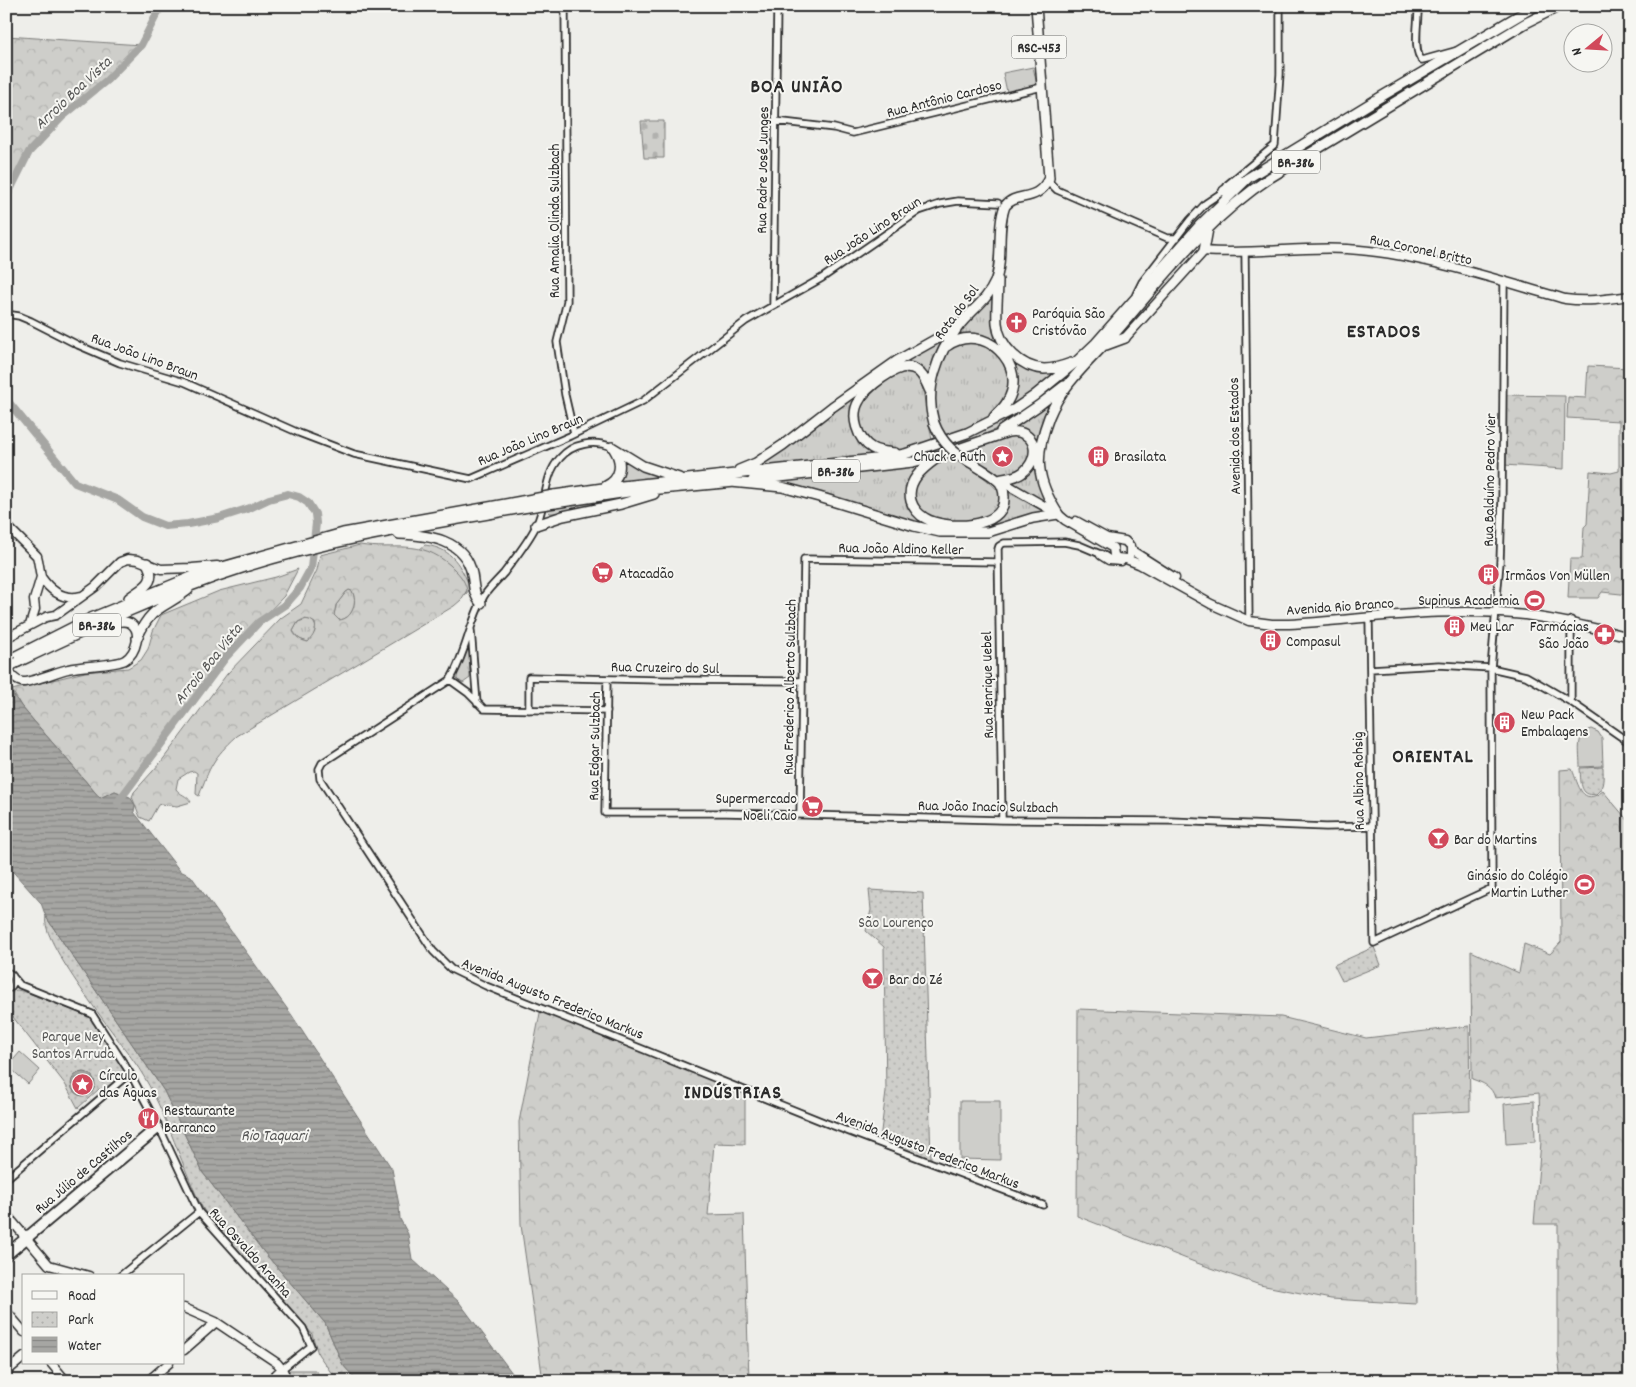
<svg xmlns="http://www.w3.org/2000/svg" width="1636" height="1387" font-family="Dekko,sans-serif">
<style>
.grass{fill:url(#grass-tufts);stroke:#7c7c7a}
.forest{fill:url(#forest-crowns);stroke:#7c7c7a;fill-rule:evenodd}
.cemetery{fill:url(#cemetery-stones);stroke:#7c7c7a}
.park{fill:url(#park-dots);stroke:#7c7c7a}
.pitch{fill:#cececa;stroke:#7c7c7a}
.water{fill:url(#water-rules);stroke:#757573}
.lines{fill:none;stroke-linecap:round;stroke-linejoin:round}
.river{stroke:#a6a6a3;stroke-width:8}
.minor-casing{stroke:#2b2b2b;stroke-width:9}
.major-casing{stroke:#2b2b2b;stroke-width:11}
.highway-casing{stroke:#2b2b2b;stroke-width:12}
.minor{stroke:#f6f6f2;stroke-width:5.5}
.major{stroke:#f6f6f2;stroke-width:8}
.highway{stroke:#f6f6f2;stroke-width:9}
.highway-bridge-casing{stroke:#2b2b2b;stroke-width:12;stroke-linecap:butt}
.highway-bridge{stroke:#f6f6f2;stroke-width:9}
.labels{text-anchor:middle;stroke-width:4;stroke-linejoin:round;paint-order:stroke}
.shield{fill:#f6f6f2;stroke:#686867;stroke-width:1}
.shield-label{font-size:14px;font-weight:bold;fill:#2b2b2b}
.street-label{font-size:15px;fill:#2b2b2b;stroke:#f6f6f2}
.poi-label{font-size:15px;fill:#2b2b2b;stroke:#f6f6f2;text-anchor:start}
.park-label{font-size:15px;fill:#545453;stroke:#f6f6f2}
.water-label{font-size:16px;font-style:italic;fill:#565655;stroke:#f6f6f2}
.district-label{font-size:20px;font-weight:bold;letter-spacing:1px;fill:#2b2b2b;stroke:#f6f6f2}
</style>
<defs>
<pattern id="grass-tufts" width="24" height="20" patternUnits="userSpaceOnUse" patternTransform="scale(1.25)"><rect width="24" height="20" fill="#cececa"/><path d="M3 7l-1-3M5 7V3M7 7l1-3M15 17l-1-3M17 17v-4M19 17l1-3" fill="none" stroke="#b1b1ae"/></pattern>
<pattern id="forest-crowns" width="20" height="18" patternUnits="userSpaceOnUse" patternTransform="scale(1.25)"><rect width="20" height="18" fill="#cececa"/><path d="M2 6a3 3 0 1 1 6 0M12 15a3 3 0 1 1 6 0" fill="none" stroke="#b1b1ae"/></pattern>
<pattern id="cemetery-stones" width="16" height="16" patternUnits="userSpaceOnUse" patternTransform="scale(1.25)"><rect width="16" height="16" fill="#cececa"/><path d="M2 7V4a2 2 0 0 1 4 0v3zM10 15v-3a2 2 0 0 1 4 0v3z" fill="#b1b1ae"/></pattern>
<pattern id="park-dots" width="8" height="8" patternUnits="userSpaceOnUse" patternTransform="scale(1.25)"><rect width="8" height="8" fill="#cececa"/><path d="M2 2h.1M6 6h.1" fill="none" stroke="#b1b1ae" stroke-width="1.8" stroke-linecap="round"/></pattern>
<pattern id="water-rules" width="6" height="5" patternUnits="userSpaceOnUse" patternTransform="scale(1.25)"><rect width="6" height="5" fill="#a6a6a3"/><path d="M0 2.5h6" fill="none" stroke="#878785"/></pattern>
</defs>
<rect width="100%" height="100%" fill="#eeeeea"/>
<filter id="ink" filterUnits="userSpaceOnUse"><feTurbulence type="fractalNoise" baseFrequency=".02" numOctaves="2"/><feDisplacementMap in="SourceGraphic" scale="10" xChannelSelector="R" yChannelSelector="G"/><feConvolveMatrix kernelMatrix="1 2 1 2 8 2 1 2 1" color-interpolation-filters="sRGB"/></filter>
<g filter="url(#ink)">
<!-- grass -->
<path class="grass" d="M995,292V323L1014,359L1058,369L1055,377L996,418L1015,378L991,343L953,340L960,329Z
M951,333L929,383L907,366L856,397L855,434L887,456L750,470L894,364Z
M957,342H981L1001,355L1009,368V395L990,417L945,437L934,416L932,387L946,350Z
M1097,343L1075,372L1054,391L1005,425L954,448L949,443L994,423Z
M910,369L921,380L932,440C917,455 873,454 862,434C860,431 860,426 860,422C854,390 885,378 910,369Z
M1068,385L1052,406L1038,478L1040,489L1048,504L1006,481L1017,478L1036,447L1011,429Z
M1014,433L1030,443L1031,458L1021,471L1000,477L977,464L963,453L1006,434Z
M948,457C961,461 998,484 1001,497L995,515C986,517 977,521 969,522C957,523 937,521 927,516C921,512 918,507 915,501C906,480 930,462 948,457Z
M623,458L672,479L611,485L623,471Z
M929,460C901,478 912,491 920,517L982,525C1002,520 1001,509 1008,492L1046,513L987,530L923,525L767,483Z
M645,493L626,499L555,513H550L548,511L549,506Z
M425,545C454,549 459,565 471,588L465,595L467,590L420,549Z
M349,590L352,591C358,601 353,619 339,620L334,615L336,605L346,592Z
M307,619L313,621L316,627L313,637L308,642L299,639L293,631L298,622Z
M467,648H469L470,678L463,683L457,680V672Z"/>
<!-- forest -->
<path class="forest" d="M6,36L141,45L107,80L57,122L29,152L8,194L6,202Z
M1588,366L1630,368V595L1602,592L1598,598H1568L1570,559H1582L1584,527L1587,524L1590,471L1611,473L1619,471V421L1567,418L1568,397L1586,398Z
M1504,395L1565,396L1564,469L1504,465Z
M360,545C395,551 419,538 450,565C458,573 464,578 467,590L461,600L454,606L237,736C213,758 210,766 199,796L196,794L197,773L194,771L189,772L178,779L176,789C180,795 187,795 191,802L177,806L161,804L158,805L149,821L140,817L132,797L134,792L161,762L227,674L281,618L301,604L317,570L320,555ZM349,590L352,591C358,601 353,619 339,620L334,615L336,605L346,592ZM304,619L310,620L315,623C317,631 313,636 308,642C302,641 295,637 293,631L298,622Z
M298,569L284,596L213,670L123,794L115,791L100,798L21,706L12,690L85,672L128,668L141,660L148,649L153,631L161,615L219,591L276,577Z
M1572,769C1579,786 1582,807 1603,791L1630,823V1381H1561L1558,1355V1224H1534L1541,1142L1539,1093L1495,1098C1492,1086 1483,1083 1472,1079L1471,951L1519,973L1524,944L1550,954L1561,942L1560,770Z
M541,1008L745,1090V1144L714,1143L708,1215L744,1214L749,1381H543L521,1225L519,1122Z
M1078,1009L1281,1017L1366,1038L1469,1026L1470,1111L1415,1114L1416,1304L1331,1299L1260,1285L1197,1263L1077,1216Z"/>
<!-- cemetery -->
<path class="cemetery" d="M664,121V158H644L641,121Z"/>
<!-- park -->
<path class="park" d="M1603,767C1603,777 1605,787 1596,794C1579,798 1581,779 1580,768Z
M869,890L923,893L931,1159L880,1139L886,1092L884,947L866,931L871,910Z
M46,917L164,1091L203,1173L263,1251L325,1323L343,1365L357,1381H337L318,1354L312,1334L301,1321L299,1322C278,1296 257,1271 234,1245C225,1234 209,1220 202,1207C178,1159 165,1104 133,1060C117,1037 39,940 46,917Z
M1374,947L1381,965L1342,981L1334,965Z
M17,990L26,992L90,1017L95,1022L126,1072L104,1091L99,1089L78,1108L65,1084L6,1008V992Z
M290,1370H315L318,1374L310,1381H290L287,1373Z"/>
<!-- pitch -->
<path class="pitch" d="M1033,67L1037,85L1007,92L1003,73Z
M1591,729L1598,732L1602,738L1603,766L1580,767C1580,753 1575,733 1591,729Z
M20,1052L40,1070L28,1084L8,1066Z
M960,1101H1000V1160L960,1159Z
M1534,1101L1535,1142L1506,1144L1504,1104Z"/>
<!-- water -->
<path class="water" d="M6,684L21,706L100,798L115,791L130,797L135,805L134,812L180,871L191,876L291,1014L392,1169L399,1205L400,1219L408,1234L412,1259L459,1302L518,1381H357L343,1365L325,1323L263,1251L203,1173L164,1091L46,917L41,903L6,864Z
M71 1084a12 12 0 1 1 24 0a12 12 0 1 1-24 0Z"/>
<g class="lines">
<!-- river -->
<path class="river" d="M6,202L8,194L29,152L62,117L107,80L141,45L161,6
M6,399L75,483L118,500L142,517L165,526L188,524L219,518L250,508L269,499L288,494L299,497L308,503L315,514L316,523L311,568L300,588L286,604L259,622L225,658L118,802"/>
<defs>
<path id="minor" d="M565,6L567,301L557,342L565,395L574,434
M1418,6C1419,19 1412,52 1422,60L1426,59L1455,51
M775,121L834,128L853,133L1042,87
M1049,178L1050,183L1057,190L1167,238H1177
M1245,252L1249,621
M1136,294L1142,282L1190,220L1206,203L1224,191L1228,184L1275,145L1280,74V6
M773,305L777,6
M6,314L19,316L31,321L78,345L120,363L184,382L299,433L354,454L471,479L570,436L643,401L746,321L822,278L919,211L940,204L958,201L998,203
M612,447C594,440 573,443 560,458C543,476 547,504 536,526C528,542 515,558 504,573C497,581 489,588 484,596C469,623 466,654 450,680L322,763L319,769L320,779L433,951L451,969L486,986L826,1123L1043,1205
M1369,618L1374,943L1492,888L1491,668L1500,562L1502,497L1504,282
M471,630L477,703
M1370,669L1439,665L1491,668L1526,676L1571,702L1630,743
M607,679L605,813H726L1002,820L1171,821L1326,827L1371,826
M450,680L468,693L484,709L607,711
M1571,702V620
M529,710V677L658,680L801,681
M800,815L804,559L998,562
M1002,820L998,549L999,546L1004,543L1064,542L1079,545L1105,556
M6,972C15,974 16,982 10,988
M14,978L20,985L92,1014L130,1073L160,1129L199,1212L303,1328L311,1346L282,1369
M6,1179L130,1073
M6,1252L22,1239V1232L25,1234L29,1233L158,1124
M6,1258L160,1129
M120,1276L199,1212"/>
<path id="major" d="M1125,338L1204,251C1251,255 1300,246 1347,249C1418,253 1497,280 1565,299C1588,302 1607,299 1630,296
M999,480L1058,514L1065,520L1113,548L1114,555L1117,558L1126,559L1139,564L1211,604L1249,621L1272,624H1289C1367,619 1447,606 1525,615C1560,620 1596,628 1630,637
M1076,521L1107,538L1125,541L1130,546V554
M6,525L37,556L38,560L41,577L34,600L35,609L30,625
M1131,550L1175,578
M1101,555L1109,560L1121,561
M41,577C50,590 63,601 81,596
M6,638L46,617L56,615L95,587L120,562L128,559L138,560L161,569L192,568L217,566
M6,668C10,674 16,682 23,682C29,683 59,671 68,669C83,665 114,666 125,660C136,653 143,631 130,623C121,618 105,626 96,627
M6,1214L49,1265L89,1276
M184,1308L216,1322L277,1363L282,1369L285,1375
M6,1311L24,1332
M184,1350L216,1322
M51,1363L66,1381
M6,1372L24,1357
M148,1381L169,1363
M269,1381L282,1369"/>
<path id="highway" d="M1224,191L1241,181
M1204,251L1208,229
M998,280C998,294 996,309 997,323C999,346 1021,368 1044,369C1054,369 1063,366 1071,363
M1106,345L1125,338
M947,346C983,320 1030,365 1007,402C1004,408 998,412 994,417
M934,423C924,390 937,354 958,327C970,311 987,301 995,282C1004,259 996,229 1005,206C1017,191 1037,204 1049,178L1036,6
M1001,431L1038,406L1064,386
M612,447L643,466L679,478
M895,453C887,452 879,452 872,448C857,439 850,416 859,401C865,388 897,363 912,368C922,371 926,382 930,391
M937,458C923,468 906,481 911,501C913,508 919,515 925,518C944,530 1006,530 1004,497C1004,491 1002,483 997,480C991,474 982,470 975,465
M739,470L756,463L783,445L832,407L897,361L956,328
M753,480L913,462L941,455L1008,432C1036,428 1043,457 1022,473C1015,478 1006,478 999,480
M731,482L782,487L819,497L914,526L940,532H988L1033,518L1058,514C1036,479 1034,456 1049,417C1062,384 1092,359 1115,333C1163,278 1208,218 1271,177L1524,24L1560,6
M606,486C621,479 623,463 614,449
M554,495L603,488L884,458L905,454L967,433L1015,409L1034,396L1076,362L1096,343L1200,225L1248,178L1379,98L1535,6
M555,503L628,492L735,482
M536,525L563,516L621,504L654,494
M399,534C428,535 465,539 472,574C474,584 473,595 481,603
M129,598C143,587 158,583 147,563
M137,638C152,605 163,609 188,590
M6,661L91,618L201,573L343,533L522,501
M18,662C92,627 166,592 245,567C335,538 429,525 522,508"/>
</defs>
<!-- minor casing -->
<use href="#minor" class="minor-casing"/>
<!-- major casing -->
<use href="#major" class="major-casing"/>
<!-- highway casing -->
<use href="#highway" class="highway-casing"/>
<!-- minor -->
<use href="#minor" class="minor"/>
<!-- major -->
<use href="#major" class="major"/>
<!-- highway -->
<use href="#highway" class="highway"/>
<defs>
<path id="highway-bridge" d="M934,423C942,444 956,455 975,465
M522,501L554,495
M522,508L555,503
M6,668L18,662"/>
</defs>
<!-- highway-bridge casing -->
<use href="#highway-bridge" class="highway-bridge-casing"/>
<!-- highway-bridge -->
<use href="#highway-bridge" class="highway-bridge"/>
</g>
</g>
<!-- icons -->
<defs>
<symbol id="church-disc" viewBox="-11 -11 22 22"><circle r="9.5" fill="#d1495b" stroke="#f6f6f2"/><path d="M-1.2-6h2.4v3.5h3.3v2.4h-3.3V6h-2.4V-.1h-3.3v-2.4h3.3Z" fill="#fff"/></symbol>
<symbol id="sight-disc" viewBox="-11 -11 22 22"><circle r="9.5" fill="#d1495b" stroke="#f6f6f2"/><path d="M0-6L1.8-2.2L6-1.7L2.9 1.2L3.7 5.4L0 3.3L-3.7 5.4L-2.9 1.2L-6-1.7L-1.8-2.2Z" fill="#fff"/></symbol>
<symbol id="building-disc" viewBox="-11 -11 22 22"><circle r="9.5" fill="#d1495b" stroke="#f6f6f2"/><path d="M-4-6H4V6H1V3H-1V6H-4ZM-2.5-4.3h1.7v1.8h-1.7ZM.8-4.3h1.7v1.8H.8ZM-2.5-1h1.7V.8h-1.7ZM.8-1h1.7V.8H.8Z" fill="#fff"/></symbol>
<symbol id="supermarket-disc" viewBox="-11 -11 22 22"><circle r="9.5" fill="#d1495b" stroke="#f6f6f2"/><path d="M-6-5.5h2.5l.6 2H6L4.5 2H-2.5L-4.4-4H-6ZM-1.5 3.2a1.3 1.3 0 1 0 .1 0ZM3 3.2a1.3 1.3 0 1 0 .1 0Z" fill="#fff"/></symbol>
<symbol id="stadium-disc" viewBox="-11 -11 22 22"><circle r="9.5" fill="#d1495b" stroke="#f6f6f2"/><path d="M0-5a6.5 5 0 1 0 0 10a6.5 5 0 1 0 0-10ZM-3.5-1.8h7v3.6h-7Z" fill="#fff"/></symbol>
<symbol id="pharmacy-disc" viewBox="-11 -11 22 22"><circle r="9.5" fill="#d1495b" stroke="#f6f6f2"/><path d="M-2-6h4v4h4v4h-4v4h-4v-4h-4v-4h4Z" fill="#fff"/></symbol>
<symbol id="bar-disc" viewBox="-11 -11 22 22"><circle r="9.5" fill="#d1495b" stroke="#f6f6f2"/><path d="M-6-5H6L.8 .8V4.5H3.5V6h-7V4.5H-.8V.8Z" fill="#fff"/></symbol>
<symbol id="restaurant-disc" viewBox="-11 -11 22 22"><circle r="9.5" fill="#d1495b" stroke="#f6f6f2"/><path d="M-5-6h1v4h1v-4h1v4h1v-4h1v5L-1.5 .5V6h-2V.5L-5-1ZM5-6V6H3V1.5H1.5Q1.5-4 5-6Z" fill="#fff"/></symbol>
</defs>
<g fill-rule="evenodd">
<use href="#church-disc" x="1004" y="310" width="25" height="25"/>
<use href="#sight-disc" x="990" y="444" width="25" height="25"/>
<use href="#building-disc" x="1086" y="444" width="25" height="25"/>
<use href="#supermarket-disc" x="590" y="560" width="25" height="25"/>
<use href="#building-disc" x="1476" y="562" width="25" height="25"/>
<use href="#stadium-disc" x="1522" y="588" width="25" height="25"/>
<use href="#building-disc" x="1442" y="614" width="25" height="25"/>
<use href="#pharmacy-disc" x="1592" y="622" width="25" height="25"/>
<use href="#building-disc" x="1258" y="628" width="25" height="25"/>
<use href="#building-disc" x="1492" y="710" width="25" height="25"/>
<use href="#supermarket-disc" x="800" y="794" width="25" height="25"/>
<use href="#bar-disc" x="1426" y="826" width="25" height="25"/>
<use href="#stadium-disc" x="1572" y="872" width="25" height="25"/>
<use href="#bar-disc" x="860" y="966" width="25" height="25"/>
<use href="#sight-disc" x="70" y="1072" width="25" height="25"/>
<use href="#restaurant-disc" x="136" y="1106" width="25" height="25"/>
</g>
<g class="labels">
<!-- shield labels -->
<g class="shield">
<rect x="1011.5" y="35.5" width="55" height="23" rx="4"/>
<rect x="1272" y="150.5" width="48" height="23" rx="4"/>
<rect x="812" y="459.5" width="48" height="23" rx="4"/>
<rect x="73" y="613.5" width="48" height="23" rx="4"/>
</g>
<g class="shield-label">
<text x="1039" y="52">RSC-453</text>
<text x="1296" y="167">BR-386</text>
<text x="836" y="476">BR-386</text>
<text x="97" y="630">BR-386</text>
</g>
<!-- street labels -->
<g class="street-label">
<text transform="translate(944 98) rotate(-14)" y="5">Rua Antônio Cardoso</text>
<text transform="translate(762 170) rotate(-89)" y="5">Rua Padre José Junges</text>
<text transform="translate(554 221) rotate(-90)" y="5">Rua Amalia Olinda Sulzbach</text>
<text transform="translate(872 230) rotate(-33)" y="5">Rua João Lino Braun</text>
<text transform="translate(1421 249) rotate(12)" y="5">Rua Coronel Britto</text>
<text transform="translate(956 312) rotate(-53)" y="5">Rota do Sol</text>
<text transform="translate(145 356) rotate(20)" y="5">Rua João Lino Braun</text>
<text transform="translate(1234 436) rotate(-91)" y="5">Avenida dos Estados</text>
<text transform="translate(530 439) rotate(-23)" y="5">Rua João Lino Braun</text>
<text transform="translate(1489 480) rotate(-89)" y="5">Rua Balduíno Pedro Vier</text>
<text transform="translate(901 548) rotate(1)" y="5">Rua João Aldino Keller</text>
<text transform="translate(1340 606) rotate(-4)" y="5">Avenida Rio Branco</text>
<text transform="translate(665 667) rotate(1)" y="5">Rua Cruzeiro do Sul</text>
<text transform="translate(987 685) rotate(-91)" y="5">Rua Henrique Uebel</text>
<text transform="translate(789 687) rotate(-89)" y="5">Rua Frederico Alberto Sulzbach</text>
<text transform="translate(594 746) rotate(-89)" y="5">Rua Edgar Sulzbach</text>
<text transform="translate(1358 781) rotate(-91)" y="5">Rua Albino Rohsig</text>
<text transform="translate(988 806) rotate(1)" y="5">Rua João Inacio Sulzbach</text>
<text transform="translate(553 998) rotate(22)" y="5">Avenida Augusto Frederico Markus</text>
<text transform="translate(928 1149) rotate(21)" y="5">Avenida Augusto Frederico Markus</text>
<text transform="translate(83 1171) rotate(-40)" y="5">Rua Júlio de Castilhos</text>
<text transform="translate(251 1252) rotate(48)" y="5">Rua Osvaldo Aranha</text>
</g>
<!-- poi labels -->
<g class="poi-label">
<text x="1032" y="318">Paróquia São<tspan x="1032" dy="17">Cristóvão</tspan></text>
<text x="986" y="461" text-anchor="end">Chuck e Ruth</text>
<text x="1114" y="461">Brasilata</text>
<text x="619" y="578">Atacadão</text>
<text x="1505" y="580">Irmãos Von Müllen</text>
<text x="1519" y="605" text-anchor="end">Supinus Academia</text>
<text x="1470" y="631">Meu Lar</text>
<text x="1589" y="631" text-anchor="end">Farmácias<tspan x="1589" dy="17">São João</tspan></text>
<text x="1286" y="646">Compasul</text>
<text x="1521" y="719">New Pack<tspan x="1521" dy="17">Embalagens</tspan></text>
<text x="797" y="803" text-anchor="end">Supermercado<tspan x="797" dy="17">Noeli Caio</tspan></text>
<text x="1454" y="844">Bar do Martins</text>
<text x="1568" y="880" text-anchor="end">Ginásio do Colégio<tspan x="1568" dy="17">Martin Luther</tspan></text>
<text x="889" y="984">Bar do Zé</text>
<text x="99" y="1080">Círculo<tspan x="99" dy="17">das Águas</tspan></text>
<text x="164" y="1115">Restaurante<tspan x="164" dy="17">Barranco</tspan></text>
</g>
<!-- park labels -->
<g class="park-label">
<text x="896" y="927">São Lourenço</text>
<text x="73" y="1041">Parque Ney<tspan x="73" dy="17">Santos Arruda</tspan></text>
</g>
<!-- water labels -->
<g class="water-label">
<text transform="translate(72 92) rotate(-43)" y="6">Arroio Boa Vista</text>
<text transform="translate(207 663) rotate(-51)" y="6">Arroio Boa Vista</text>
<text x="274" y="1140">Rio Taquari</text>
</g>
<!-- district labels -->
<g class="district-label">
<text x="797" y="92">BOA UNIÃO</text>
<text x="1384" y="337">ESTADOS</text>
<text x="1433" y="762">ORIENTAL</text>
<text x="733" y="1098">INDÚSTRIAS</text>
</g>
</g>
<!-- margin -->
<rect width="1636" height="1387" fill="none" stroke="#f6f6f2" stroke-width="25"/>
<rect x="12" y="12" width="1611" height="1362" fill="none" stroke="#2b2b2b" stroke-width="2" filter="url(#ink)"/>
<!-- legend -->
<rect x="22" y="1274" width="162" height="90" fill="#f6f6f2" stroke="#a5a5a2"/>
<rect x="32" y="1291" width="25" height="8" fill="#f6f6f2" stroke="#a5a5a2"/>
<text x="68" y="1300" font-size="15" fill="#2b2b2b">Road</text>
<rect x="32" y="1312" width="25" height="15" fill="url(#park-dots)" stroke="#a5a5a2"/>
<text x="68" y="1324" font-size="15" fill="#2b2b2b">Park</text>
<rect x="32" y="1337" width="25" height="15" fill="url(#water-rules)" stroke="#a5a5a2"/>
<text x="68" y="1350" font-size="15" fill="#2b2b2b">Water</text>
<!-- north arrow -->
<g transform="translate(1588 48) rotate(252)"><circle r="24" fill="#f6f6f2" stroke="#a5a5a2"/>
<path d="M0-4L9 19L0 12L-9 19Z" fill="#d1495b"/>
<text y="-8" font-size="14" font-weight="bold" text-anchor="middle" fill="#2b2b2b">N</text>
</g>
</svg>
